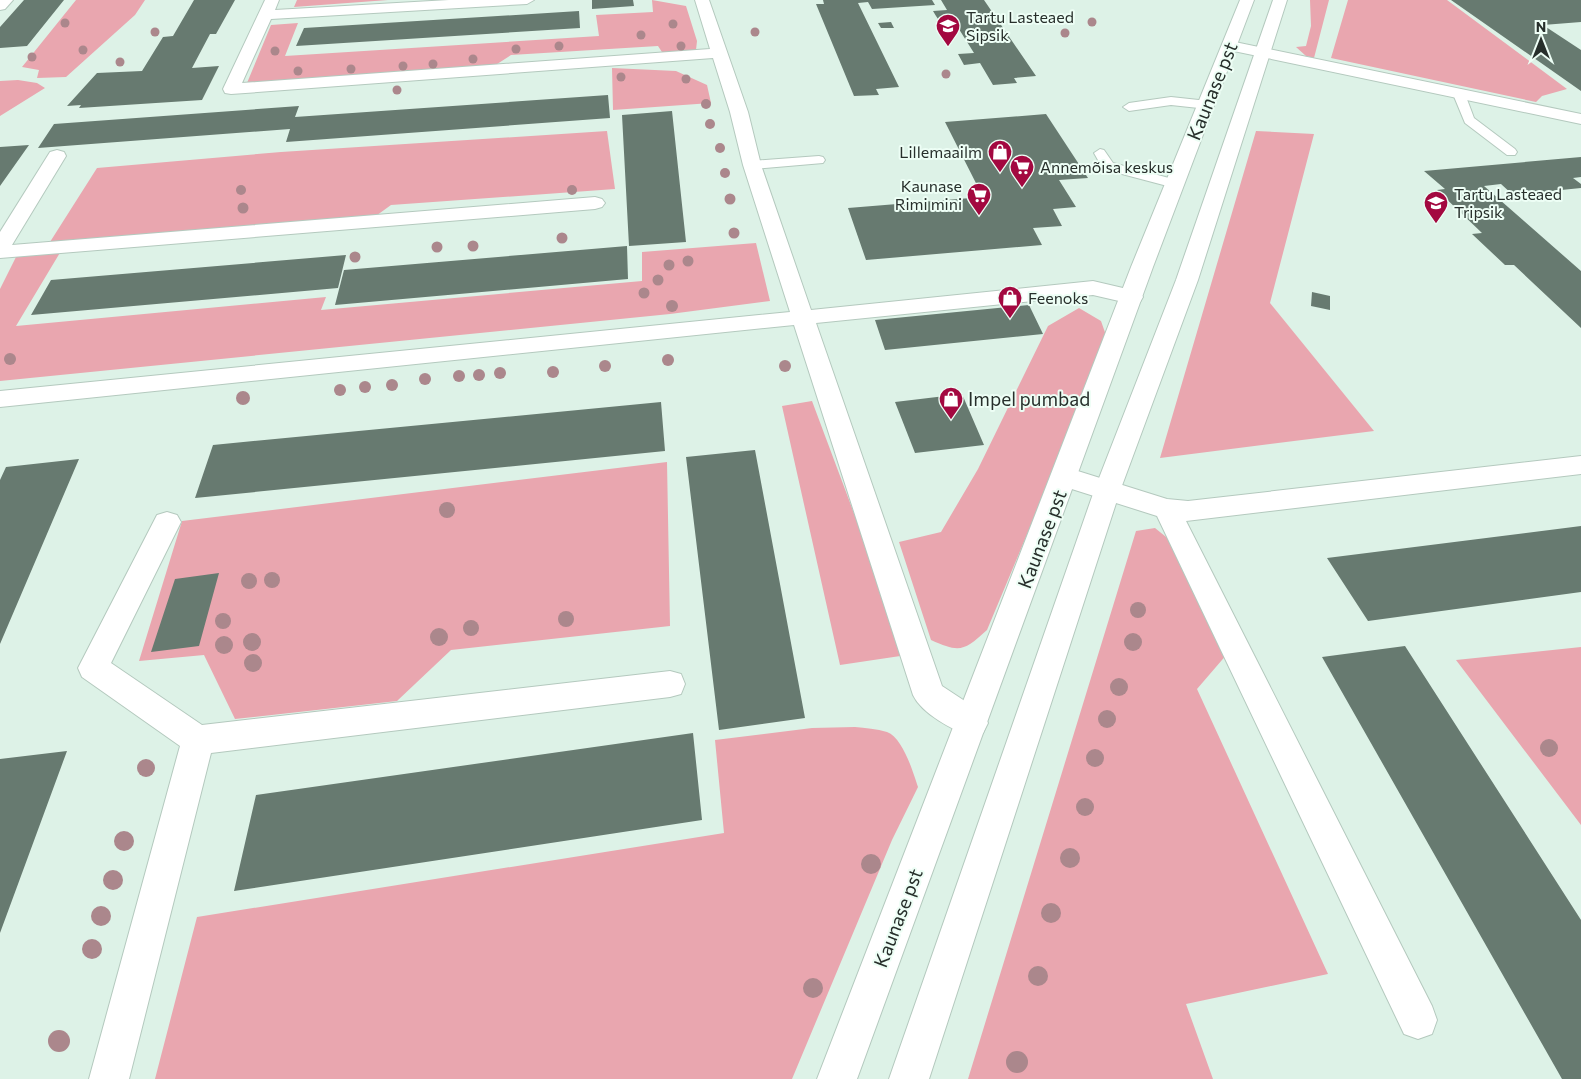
<svg xmlns="http://www.w3.org/2000/svg" width="1581" height="1079" font-family="Commissioner,sans-serif">
<style>
.green{fill:#e9a6af}
.building{fill:#677a70}
.lines{fill:none;stroke-linecap:round;stroke-linejoin:round}
.service-casing{stroke:#b4c9be;stroke-width:2}
.minor-casing{stroke:#b4c9be;stroke-width:2}
.tertiary-casing{stroke:#b4c9be;stroke-width:2}
.service{fill:#fff;fill-rule:evenodd}
.minor{fill:#fff;fill-rule:evenodd}
.tertiary{fill:#fff;fill-rule:evenodd}
.tree{fill:#ab878c}
.labels{text-anchor:middle;stroke-width:4;stroke-linejoin:round;paint-order:stroke}
.far-poi-label{font-size:16px;fill:#272f2b;stroke:#edfef5;text-anchor:start}
.street-label{font-size:19px;fill:#272f2b;stroke:#edfef5}
.poi-label{font-size:19px;fill:#272f2b;stroke:#edfef5;text-anchor:start}
</style>
<rect width="100%" height="100%" fill="#ddf2e7"/>
<!-- green -->
<path class="green" d="M76,0H145L135,15L66,77L37,78L39,70L22,67Z
M297,0H388L294,7Z
M652,0L686,6L697,41L696,50L666,58L658,46L511,55L494,66L247,83L271,25L298,23L285,56L599,36L596,15L653,12Z
M1310,0H1329L1314,58L1306,56L1296,47L1306,46L1311,26Z
M1348,0H1447L1567,89L1542,96L1536,102L1331,58Z
M612,68L676,71L707,85L711,103L613,110Z
M18,80L37,83L45,88L0,116V81Z
M607,131L615,189L391,205L362,226L61,251L16,326L326,297L321,310L642,281V252L756,243L770,301L670,314L0,381V289L17,255L43,253L97,168L281,152Z
M1256,131L1314,134L1270,303L1374,431L1160,458Z
M1079,308L1101,321L1108,341L987,630C964,651 960,653 931,640L899,542L941,532L978,469L1048,326Z
M812,401L907,655L840,665L782,406Z
M667,462L670,626L451,650L397,701L235,719L204,655L139,661L182,521Z
M1155,528L1171,541L1228,653L1197,689L1328,974L1186,1004L1213,1079H968L1136,531Z
M1581,647V825L1456,660Z
M855,727C865,728 877,729 887,732C903,738 913,772 918,787L892,840L792,1079H155L197,917L724,833L715,740L812,728Z"/>
<!-- building -->
<path class="building" d="M24,0H64L27,46L0,48V27Z
M194,0H235L216,34H210L192,68L219,66L202,100L79,108L81,105L67,106L97,73L142,71L163,37L173,36Z
M592,0H633L634,6L592,9Z
M823,0H932L935,5L872,9L868,2L858,3L899,87L876,89L879,95L854,96L816,4H824Z
M941,0H984L1036,76L1014,78L1017,83L993,85L980,63L964,65L958,54L974,53L952,18L938,19L936,16L933,11L947,10Z
M1451,0H1581V22L1543,25L1581,50V91Z
M579,11L580,28L296,46L304,28Z
M891,22L894,28H881L878,23Z
M608,95L610,118L286,142L290,129L38,148L54,124L299,106L295,117Z
M672,111L686,242L629,246L622,115Z
M1046,114L1088,178L1059,180L1076,207L1053,209L1062,226L1033,228L1042,245L866,260L848,208L983,197L945,122Z
M29,145L0,186V147Z
M1581,157V177L1573,178L1581,184V188L1513,195L1501,184L1484,186L1581,271V328L1514,265H1505L1472,234L1482,233L1437,190L1445,189L1424,171Z
M627,246L628,279L335,305L344,270Z
M346,255L338,288L31,315L51,280Z
M1312,292L1330,296V310L1311,306Z
M1029,305L1043,334L885,350L875,320Z
M962,394L984,445L915,453L895,402Z
M661,402L665,451L195,498L213,445Z
M755,450L805,718L719,730L686,457Z
M79,459L0,644V480L6,467Z
M1581,526V592L1368,621L1327,558Z
M219,573L199,646L151,652L175,579Z
M1405,646L1581,920V1079H1562L1322,657Z
M693,733L702,820L234,891L256,795Z
M67,751L0,933V759Z"/>
<g class="lines">
<defs>
<path id="service" d="M1459,91L1465,94L1474,118L1515,149L1517,152L1515,155H1507L1465,123L1453,94Z
M1171,97L1208,101L1214,105L1208,109L1171,105L1129,111L1123,107L1129,103Z
M1100,149L1104,150L1113,163L1180,181L1182,184L1175,188L1103,169L1094,153Z
M819,156L823,157L825,160L823,163L752,169L746,165L752,161Z"/>
<path id="minor" d="M0,0H13L5,9L0,10Z
M265,0H279L275,10L449,0H534L527,4L271,19L242,83L710,49L695,0H709L748,112L761,165L811,310L1093,281L1140,292L1143,297L1140,302L1132,304L1093,295L816,323L942,686L983,713L988,723L983,733L972,737C953,730 922,714 913,695L794,325L0,407V391L790,312L743,165L730,112L713,58L231,94L225,93L223,89Z
M1230,41L1581,114V124L1224,49L1222,46L1224,43Z
M57,150L64,152L66,156L12,245L595,197L602,199L605,203L602,207L595,209L0,258V232L50,152Z
M1581,456V474L1186,521L1432,1006L1437,1020L1432,1034L1418,1039L1404,1034L1157,516L1056,484L1052,477L1056,470L1065,467L1167,499L1188,501Z
M167,512L177,515L181,522L111,663L202,725L670,671L681,674L685,684L681,694L670,697L211,753L129,1079H89L180,746L82,677L78,668L157,515Z"/>
<path id="tertiary" d="M1240,0H1254L1153,267L857,1079H817L1131,267Z
M1273,0H1287L1198,280L1120,491L929,1079H889L1094,491L1176,280Z"/>
</defs>
<!-- service casing -->
<use href="#service" class="service-casing"/>
<!-- minor casing -->
<use href="#minor" class="minor-casing"/>
<!-- tertiary casing -->
<use href="#tertiary" class="tertiary-casing"/>
<!-- service -->
<use href="#service" class="service"/>
<!-- minor -->
<use href="#minor" class="minor"/>
<!-- tertiary -->
<use href="#tertiary" class="tertiary"/>
</g>
<!-- trees -->
<g class="tree">
<circle cx="1092" cy="22" r="4.5"/>
<circle cx="65" cy="23" r="4.5"/>
<circle cx="673" cy="24" r="4.5"/>
<circle cx="155" cy="32" r="4.5"/>
<circle cx="755" cy="32" r="4.5"/>
<circle cx="1065" cy="33" r="4.5"/>
<circle cx="641" cy="35" r="4.5"/>
<circle cx="559" cy="46" r="4.5"/>
<circle cx="681" cy="46" r="4.5"/>
<circle cx="516" cy="49" r="4.5"/>
<circle cx="83" cy="50" r="4.5"/>
<circle cx="275" cy="51" r="4.5"/>
<circle cx="32" cy="57" r="4.5"/>
<circle cx="473" cy="59" r="4.5"/>
<circle cx="120" cy="62" r="4.5"/>
<circle cx="433" cy="64" r="4.5"/>
<circle cx="403" cy="66" r="4.5"/>
<circle cx="351" cy="69" r="4.5"/>
<circle cx="298" cy="71" r="4.5"/>
<circle cx="946" cy="74" r="4.5"/>
<circle cx="621" cy="77" r="4.5"/>
<circle cx="686" cy="79" r="4.5"/>
<circle cx="397" cy="90" r="4.5"/>
<circle cx="706" cy="104" r="5"/>
<circle cx="710" cy="124" r="5"/>
<circle cx="720" cy="148" r="5"/>
<circle cx="725" cy="173" r="5"/>
<circle cx="241" cy="190" r="5"/>
<circle cx="572" cy="190" r="5"/>
<circle cx="730" cy="199" r="5.5"/>
<circle cx="243" cy="208" r="5.5"/>
<circle cx="734" cy="233" r="5.5"/>
<circle cx="562" cy="238" r="5.5"/>
<circle cx="473" cy="246" r="5.5"/>
<circle cx="437" cy="247" r="5.5"/>
<circle cx="355" cy="257" r="5.5"/>
<circle cx="688" cy="261" r="5.5"/>
<circle cx="669" cy="265" r="5.5"/>
<circle cx="658" cy="280" r="5.5"/>
<circle cx="644" cy="293" r="5.5"/>
<circle cx="672" cy="306" r="6"/>
<circle cx="10" cy="359" r="6"/>
<circle cx="668" cy="360" r="6"/>
<circle cx="605" cy="366" r="6"/>
<circle cx="785" cy="366" r="6"/>
<circle cx="553" cy="372" r="6"/>
<circle cx="500" cy="373" r="6"/>
<circle cx="479" cy="375" r="6"/>
<circle cx="459" cy="376" r="6"/>
<circle cx="425" cy="379" r="6"/>
<circle cx="392" cy="385" r="6"/>
<circle cx="365" cy="387" r="6"/>
<circle cx="340" cy="390" r="6"/>
<circle cx="243" cy="398" r="7"/>
<circle cx="447" cy="510" r="8"/>
<circle cx="272" cy="580" r="8"/>
<circle cx="249" cy="581" r="8"/>
<circle cx="1138" cy="610" r="8"/>
<circle cx="566" cy="619" r="8"/>
<circle cx="223" cy="621" r="8"/>
<circle cx="471" cy="628" r="8"/>
<circle cx="439" cy="637" r="9"/>
<circle cx="252" cy="642" r="9"/>
<circle cx="1133" cy="642" r="9"/>
<circle cx="224" cy="645" r="9"/>
<circle cx="253" cy="663" r="9"/>
<circle cx="1119" cy="687" r="9"/>
<circle cx="1107" cy="719" r="9"/>
<circle cx="1549" cy="748" r="9"/>
<circle cx="1095" cy="758" r="9"/>
<circle cx="146" cy="768" r="9"/>
<circle cx="1085" cy="807" r="9"/>
<circle cx="124" cy="841" r="10"/>
<circle cx="1070" cy="858" r="10"/>
<circle cx="871" cy="864" r="10"/>
<circle cx="113" cy="880" r="10"/>
<circle cx="1051" cy="913" r="10"/>
<circle cx="101" cy="916" r="10"/>
<circle cx="92" cy="949" r="10"/>
<circle cx="1038" cy="976" r="10"/>
<circle cx="813" cy="988" r="10"/>
<circle cx="59" cy="1041" r="11"/>
<circle cx="1017" cy="1062" r="11"/>
</g>
<!-- icons -->
<defs>
<symbol id="school-pin" viewBox="-11 -11 22 30"><path d="M0 17L-7.5 6A9.5 9.5 0 1 1 7.5 6Z" fill="#a30840" stroke="#edfef5"/><path d="M0-5L7-2L0 1L-7-2ZM-4 1L0 2.5L4 1V4Q0 6-4 4Z" fill="#fff"/></symbol>
<symbol id="shop-pin" viewBox="-11 -11 22 30"><path d="M0 17L-7.5 6A9.5 9.5 0 1 1 7.5 6Z" fill="#a30840" stroke="#edfef5"/><path d="M-5-2.5h2.3a2.7 3.5 0 0 1 5.4 0H5L5.5 6h-11ZM-1.5-2.5h3a1.5 2.3 0 0 0-3 0Z" fill="#fff"/></symbol>
<symbol id="supermarket-pin" viewBox="-11 -11 22 30"><path d="M0 17L-7.5 6A9.5 9.5 0 1 1 7.5 6Z" fill="#a30840" stroke="#edfef5"/><path d="M-6-5.5h2.5l.6 2H6L4.5 2H-2.5L-4.4-4H-6ZM-1.5 3.2a1.3 1.3 0 1 0 .1 0ZM3 3.2a1.3 1.3 0 1 0 .1 0Z" fill="#fff"/></symbol>
</defs>
<g fill-rule="evenodd">
<use href="#school-pin" x="934" y="12" width="28" height="38"/>
<use href="#shop-pin" x="986" y="138" width="28" height="38"/>
<use href="#supermarket-pin" x="1008" y="153" width="28" height="38"/>
<use href="#supermarket-pin" x="965" y="181" width="28" height="38"/>
<use href="#school-pin" x="1422" y="189" width="28" height="38"/>
<use href="#shop-pin" x="996" y="284" width="28" height="38"/>
<use href="#shop-pin" x="937" y="385" width="28" height="38"/>
</g>
<g class="labels">
<!-- far-poi labels -->
<g class="far-poi-label">
<text x="966" y="23">Tartu Lasteaed<tspan x="966" dy="18">Sipsik</tspan></text>
<text x="982" y="158" text-anchor="end">Lillemaailm</text>
<text x="1040" y="173">Annemõisa keskus</text>
<text x="962" y="192" text-anchor="end">Kaunase<tspan x="962" dy="18">Rimi mini</tspan></text>
<text x="1454" y="200">Tartu Lasteaed<tspan x="1454" dy="18">Tripsik</tspan></text>
<text x="1028" y="304">Feenoks</text>
</g>
<!-- street labels -->
<g class="street-label">
<text transform="translate(1212 91) rotate(-68)" y="7">Kaunase pst</text>
<text transform="translate(1042 539) rotate(-69)" y="7">Kaunase pst</text>
<text transform="translate(898 918) rotate(-69)" y="7">Kaunase pst</text>
</g>
<!-- poi labels -->
<g class="poi-label">
<text x="968" y="406">Impel pumbad</text>
</g>
</g>
<!-- north arrow -->
<g transform="translate(1541 40)" stroke="#edfef5" stroke-width="4" paint-order="stroke">
<path d="M0-4L9 19L0 12L-9 19Z" fill="#272f2b"/>
<text y="-8" font-size="14" font-weight="bold" text-anchor="middle" fill="#272f2b">N</text>
</g>
</svg>
